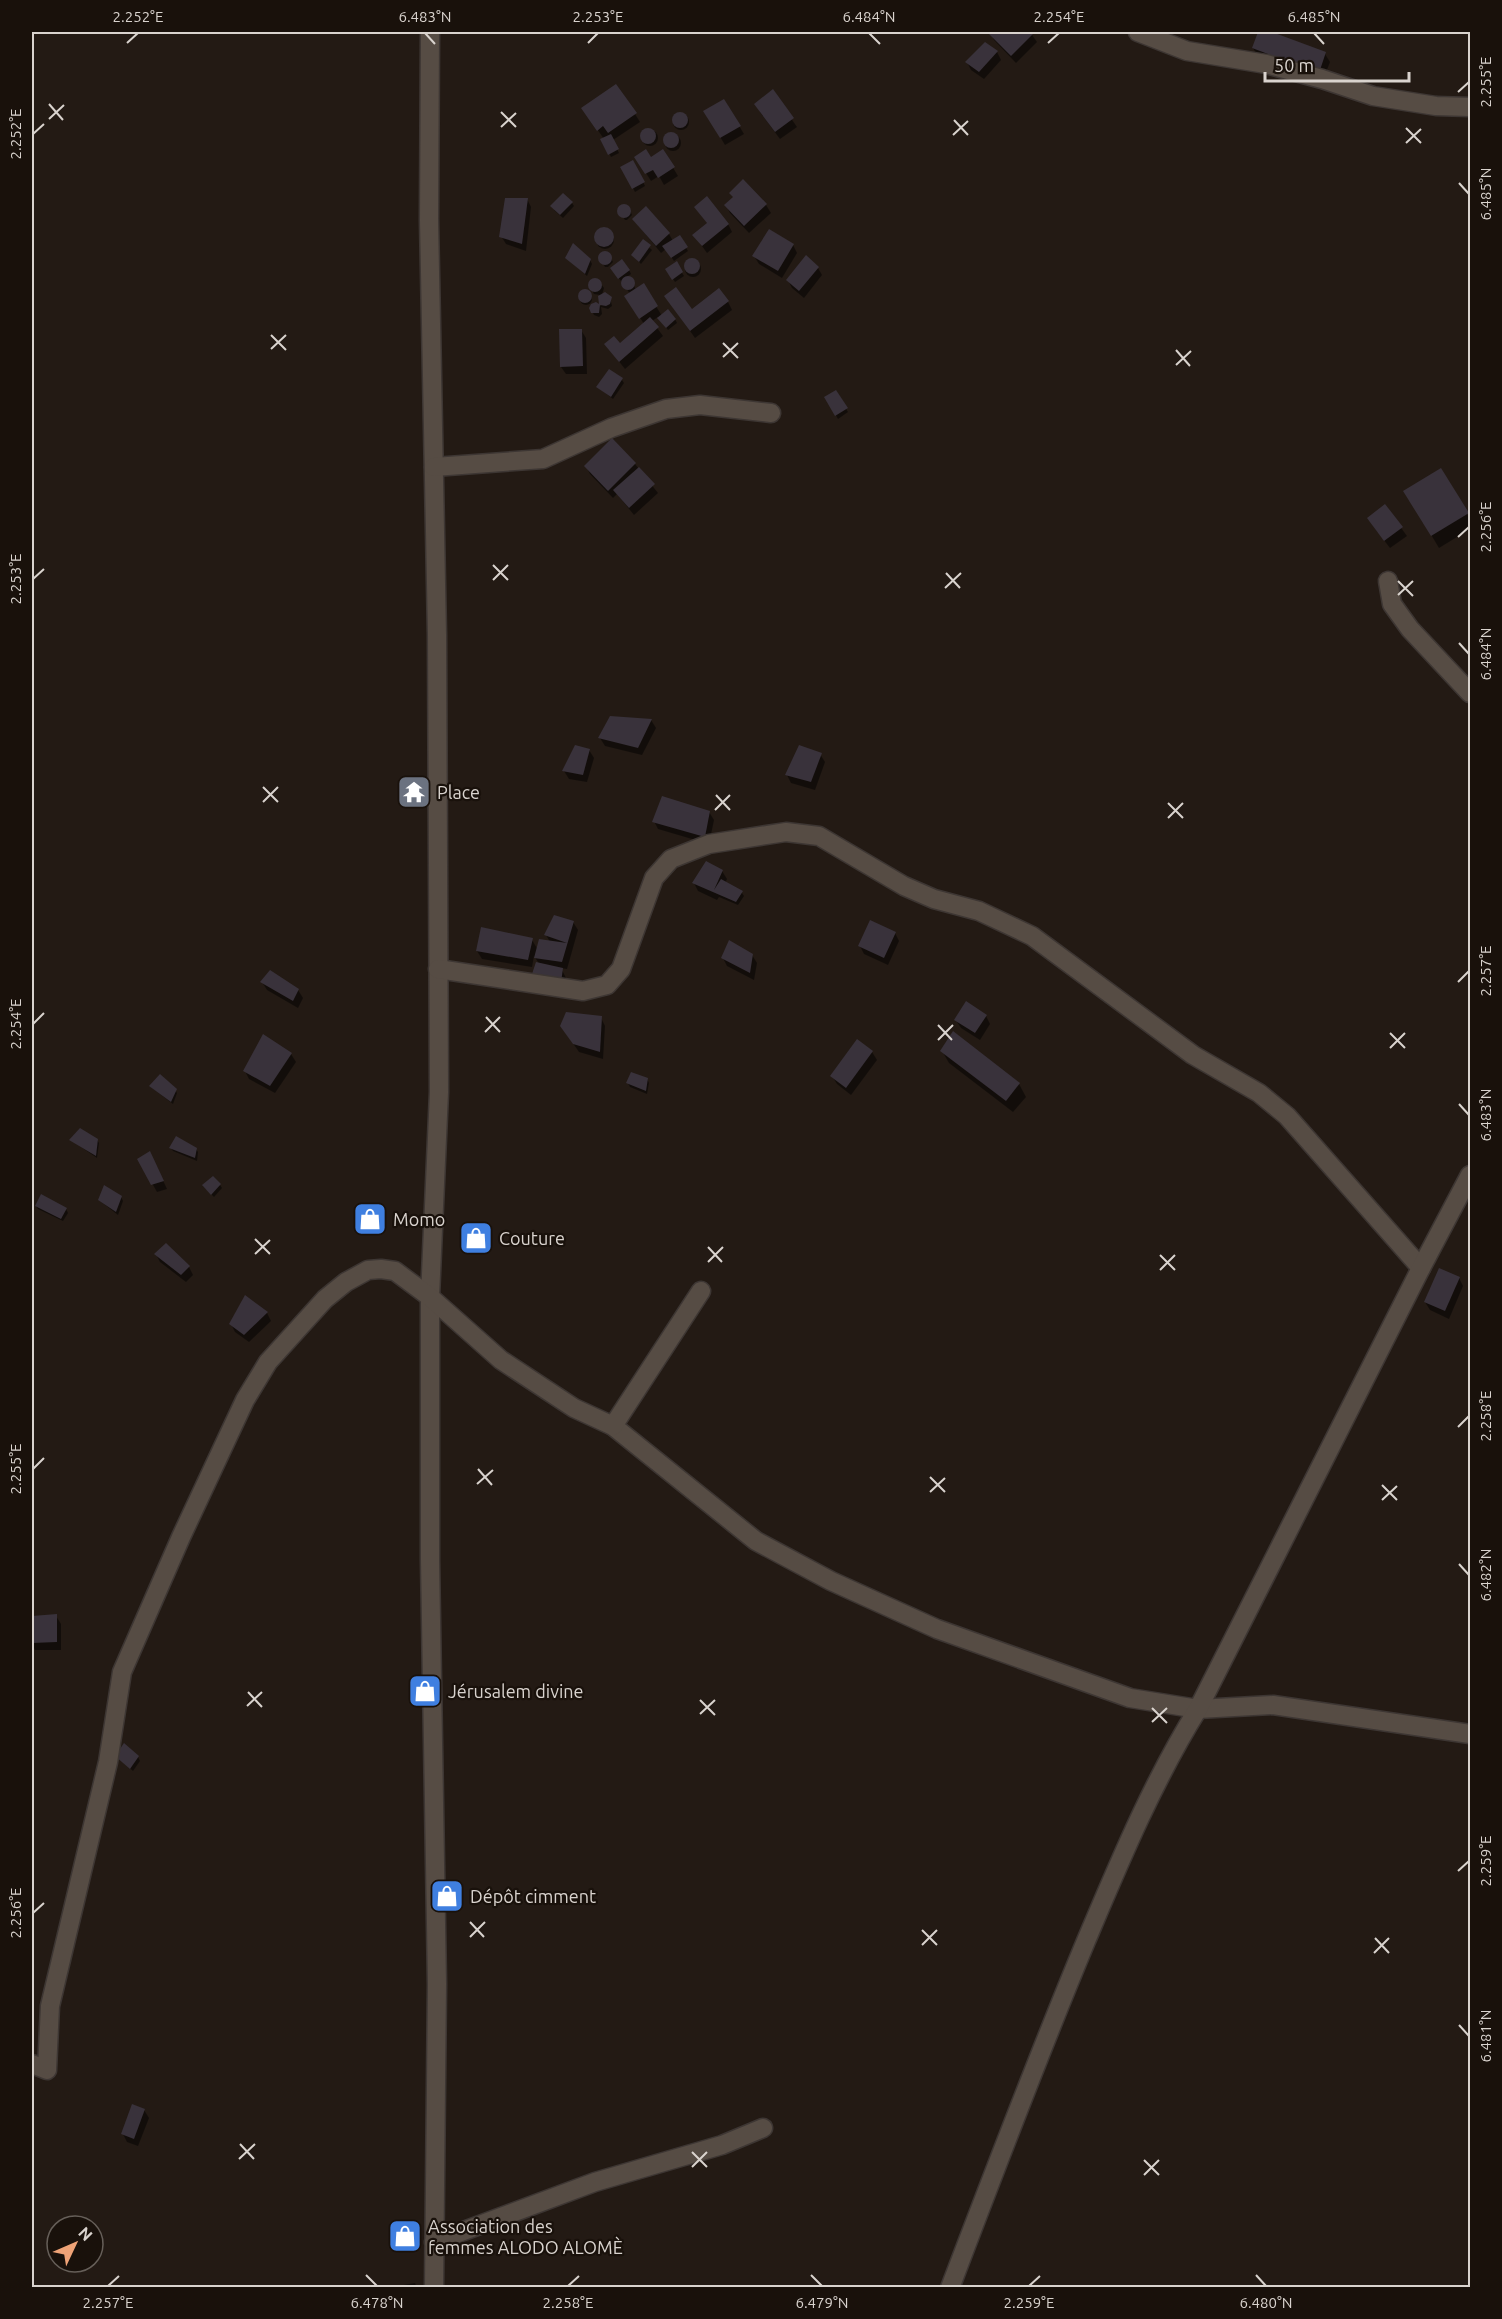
<svg xmlns="http://www.w3.org/2000/svg" width="1502" height="2319" viewBox="0 0 1502 2319" font-family="Ubuntu,sans-serif">
<style>
.shadow{fill:#0007}
.building{fill:#39323b}
.lines{fill:none;stroke-linecap:round;stroke-linejoin:round}
.minor-casing{stroke:#3d3633;stroke-width:21}
.minor{stroke:#564c44;stroke-width:18}
.ticks{fill:none;stroke:#d9d3ce;stroke-width:2}
.labels{text-anchor:middle;dominant-baseline:central;stroke-width:4.5;stroke-linejoin:round;paint-order:stroke}
.poi-label{font-size:18px;fill:#d9d3ce;stroke:#19110b;text-anchor:start}
.neatline{fill:none;stroke:#d9d3ce;stroke-width:2}
.ticks-label{font-size:15px;text-anchor:middle;fill:#d9d3ce}
</style>
<rect width="100%" height="100%" fill="#231a14"/>
<g class="shadow">
<polygon points="990,32 1030,32 1037,42 1016,63 994,40"/>
<polygon points="1260,32 1267,32 1325,54 1330,62 1323,80 1258,56 1253,48"/>
<polygon points="997,52 1001,60 984,79 971,70 967,62"/>
<polygon points="773,92 797,127 780,139 760,112"/>
<polygon points="724,101 744,134 725,145 705,112"/>
<polygon points="635,114 640,122 613,140 619,153 611,157 602,140 604,139 588,116"/>
<circle cx="681" cy="122" r="8"/>
<circle cx="650" cy="138" r="8"/>
<circle cx="673" cy="143" r="8"/>
<polygon points="663,151 678,176 664,185 659,176 651,181 636,157 651,159"/>
<polygon points="633,162 645,186 635,192 622,167"/>
<polygon points="743,181 766,205 771,213 749,233 730,213 726,205 734,198"/>
<polygon points="527,199 531,207 526,251 506,244 501,236"/>
<polygon points="572,203 574,206 563,218 554,210"/>
<polygon points="624,205 628,206 632,215 627,220 625,220 619,211 621,206"/>
<polygon points="696,207 728,224 732,232 707,253 694,235 708,224"/>
<polygon points="634,220 669,234 673,241 679,237 688,251 674,261 666,249 661,253"/>
<circle cx="605" cy="240" r="9"/>
<polygon points="643,242 652,250 641,264 633,255"/>
<polygon points="793,245 797,253 782,278 759,264 754,256"/>
<polygon points="605,252 608,253 613,262 608,267 605,267 600,258 601,255"/>
<polygon points="567,258 590,260 592,264 587,276"/>
<circle cx="693" cy="269" r="8"/>
<polygon points="676,263 684,276 675,282 667,269"/>
<polygon points="818,268 822,275 804,298 792,288 788,280"/>
<polygon points="629,270 631,274 621,281 614,272"/>
<polygon points="626,277 631,279 636,290 643,285 662,316 675,319 677,323 668,330 658,317 652,321 663,336 625,369 606,345 620,345 644,324 626,296 630,294 623,283"/>
<polygon points="591,281 599,281 604,288 602,295 610,298 612,306 608,309 601,307 602,314 599,317 594,315 592,311 596,304 601,306 600,295 594,294 592,290 590,284"/>
<circle cx="586" cy="299" r="6"/>
<polygon points="666,297 692,311 728,302 732,310 695,338"/>
<polygon points="581,330 586,338 587,374 566,374 561,367"/>
<polygon points="622,380 624,383 613,399 598,387"/>
<polygon points="836,392 848,412 838,419 826,398"/>
<polygon points="612,440 635,464 658,493 634,515 617,494 613,498 590,474 586,466"/>
<polygon points="1440,470 1470,519 1470,529 1439,548 1405,491"/>
<polygon points="1385,506 1407,536 1390,548 1373,526"/>
<polygon points="651,720 656,728 642,755 605,746 600,738"/>
<polygon points="589,750 594,758 587,782 569,779 564,771"/>
<polygon points="820,754 825,762 815,790 791,783 787,775"/>
<polygon points="709,812 714,820 709,844 658,829 654,821"/>
<polygon points="722,871 727,879 725,883 742,893 744,896 738,905 719,897 717,900 698,891 694,883"/>
<polygon points="573,922 578,930 567,969 561,968 566,978 565,991 540,965 534,956 532,967 482,959 477,951 532,940 538,950 550,942 546,935"/>
<polygon points="895,933 899,941 888,965 864,954 860,946"/>
<polygon points="752,955 757,963 754,980 727,966 723,958"/>
<polygon points="262,982 298,990 303,998 298,1008 267,990"/>
<polygon points="986,1016 990,1024 980,1040 961,1028 956,1020"/>
<polygon points="601,1018 605,1026 603,1059 579,1052 561,1026"/>
<polygon points="953,1034 1019,1084 1026,1097 1013,1112 949,1063 942,1051"/>
<polygon points="872,1052 877,1060 851,1095 837,1084 832,1076"/>
<polygon points="291,1054 296,1062 275,1093 249,1079 245,1071"/>
<polygon points="647,1079 649,1083 647,1094 630,1087 628,1083"/>
<polygon points="151,1087 175,1090 177,1093 173,1104"/>
<polygon points="71,1140 97,1140 99,1143 97,1158"/>
<polygon points="171,1148 196,1149 198,1152 197,1161 173,1151"/>
<polygon points="139,1160 154,1161 167,1189 157,1192"/>
<polygon points="220,1185 222,1188 214,1197 203,1186"/>
<polygon points="121,1197 123,1201 118,1215 99,1200"/>
<polygon points="36,1206 66,1209 68,1213 63,1221 38,1209"/>
<polygon points="156,1254 189,1267 193,1275 186,1282 160,1262"/>
<polygon points="1459,1278 1463,1286 1449,1319 1430,1310 1425,1302"/>
<polygon points="267,1313 271,1321 249,1342 235,1332 231,1324"/>
<polygon points="56,1616 61,1624 61,1650 35,1650 32,1644 32,1617"/>
<polygon points="116,1756 138,1757 140,1761 133,1771"/>
<polygon points="144,2110 149,2118 138,2146 127,2142 123,2134"/>
<polygon points="415,2283 417,2288 398,2288 398,2286"/>
</g>
<g class="building">
<polygon points="987,32 1032,32 1034,33 1011,56"/>
<polygon points="1258,32 1272,32 1326,52 1319,73 1252,48"/>
<polygon points="985,42 998,51 979,72 965,62"/>
<polygon points="616,84 637,113 608,133 603,126 597,131 581,108"/>
<polygon points="773,89 794,118 775,132 754,104"/>
<polygon points="724,99 741,126 720,138 703,111"/>
<circle cx="680" cy="120" r="8"/>
<circle cx="648" cy="136" r="8"/>
<circle cx="671" cy="140" r="8"/>
<polygon points="611,134 619,149 608,155 600,139"/>
<polygon points="646,149 651,157 663,149 675,167 658,178 653,170 645,174 634,157"/>
<polygon points="633,160 645,182 632,189 620,167"/>
<polygon points="743,179 767,204 744,226 724,205 733,197 729,193"/>
<polygon points="563,193 573,202 560,215 550,206"/>
<polygon points="707,196 729,224 702,246 692,235 707,223 694,207"/>
<polygon points="505,198 528,198 522,244 499,237"/>
<circle cx="624" cy="211" r="7"/>
<polygon points="646,206 670,233 656,246 632,219"/>
<circle cx="604" cy="237" r="10"/>
<polygon points="769,229 794,244 778,271 752,256"/>
<polygon points="680,235 688,247 671,258 662,246"/>
<polygon points="643,239 651,245 639,262 631,255"/>
<polygon points="573,243 591,259 585,274 565,258"/>
<circle cx="605" cy="258" r="7"/>
<polygon points="806,255 819,267 799,291 786,280"/>
<circle cx="692" cy="266" r="8"/>
<polygon points="622,259 630,270 618,279 610,268"/>
<polygon points="677,261 683,272 672,280 665,269"/>
<circle cx="628" cy="283" r="7"/>
<circle cx="595" cy="285" r="7"/>
<polygon points="644,283 658,306 639,319 624,296"/>
<polygon points="676,287 692,309 719,288 729,301 690,331 664,296"/>
<circle cx="585" cy="296" r="7"/>
<polygon points="605,292 612,297 610,304 606,306 600,305 599,313 591,313 589,308 591,304 596,302 599,304 598,296"/>
<polygon points="668,309 676,319 666,328 657,318"/>
<polygon points="650,317 659,327 619,362 604,344 614,336 620,343"/>
<polygon points="559,329 582,329 583,366 560,367"/>
<polygon points="609,369 623,378 611,397 596,387"/>
<polygon points="836,390 848,408 835,416 824,397"/>
<polygon points="612,438 636,463 608,491 584,466"/>
<polygon points="639,467 655,484 629,508 613,490"/>
<polygon points="1441,468 1469,513 1431,536 1403,491"/>
<polygon points="1385,504 1403,527 1384,541 1367,518"/>
<polygon points="610,716 652,719 638,748 598,738"/>
<polygon points="575,745 590,749 583,775 562,771"/>
<polygon points="799,745 822,753 811,782 785,775"/>
<polygon points="662,796 710,811 705,837 652,822"/>
<polygon points="706,861 723,870 714,890 721,879 743,891 736,902 692,883"/>
<polygon points="554,915 574,921 562,962 534,958 539,939 567,943 544,935"/>
<polygon points="870,920 896,932 884,958 858,946"/>
<polygon points="481,927 533,938 528,960 476,951"/>
<polygon points="729,940 753,954 750,973 721,958"/>
<polygon points="536,962 563,968 561,983 531,977"/>
<polygon points="270,970 299,989 293,1001 260,982"/>
<polygon points="966,1001 987,1015 975,1033 954,1020"/>
<polygon points="566,1012 602,1016 600,1052 573,1044 560,1026"/>
<polygon points="953,1031 1020,1083 1006,1101 940,1051"/>
<polygon points="263,1034 292,1053 270,1086 243,1071"/>
<polygon points="857,1039 873,1051 846,1088 830,1076"/>
<polygon points="631,1072 648,1078 646,1091 626,1083"/>
<polygon points="160,1074 177,1089 171,1102 149,1086"/>
<polygon points="80,1128 98,1139 96,1156 69,1140"/>
<polygon points="176,1136 197,1148 195,1158 169,1148"/>
<polygon points="150,1151 164,1181 151,1185 137,1159"/>
<polygon points="213,1176 221,1184 211,1195 202,1185"/>
<polygon points="104,1185 122,1196 116,1212 98,1200"/>
<polygon points="41,1194 67,1208 61,1219 35,1206"/>
<polygon points="166,1243 190,1266 181,1275 154,1254"/>
<polygon points="1439,1268 1460,1277 1445,1311 1424,1302"/>
<polygon points="245,1295 268,1312 244,1335 229,1324"/>
<polygon points="57,1614 57,1642 32,1643 32,1616"/>
<polygon points="124,1743 139,1756 130,1769 115,1756"/>
<polygon points="132,2104 145,2109 134,2139 121,2134"/>
</g>
<g class="lines">
<g class="minor-casing">
<g id="minor">
<polyline points="430,32 429,220 437,635 439,1092 430,1297 430,1560 437,1984 434,2288"/>
<polyline points="1138,32 1187,51 1266,64 1322,79 1373,96 1436,106 1470,107"/>
<polyline points="434,467 543,459 611,428 666,409 700,405 771,413"/>
<polyline points="1388,581 1392,604 1410,629 1470,693"/>
<polyline points="438,969 583,991 607,985 621,969 654,878 671,859 709,844 786,832 819,836 904,886 934,899 979,911 1032,936 1193,1055 1259,1093 1287,1116 1421,1268"/>
<polyline points="613,1426 756,1541 831,1581 937,1629 1130,1698 1198,1709 1273,1705 1470,1734"/>
<polyline points="32,2064 47,2070 50,2006 108,1762 122,1672 181,1537 245,1400 268,1362 325,1299 346,1282 368,1270 381,1269 395,1271 430,1297 501,1360 574,1408 613,1426 701,1291"/>
<polyline points="434,2242 595,2182 722,2145 763,2128"/>
<path d="M 950,2288 C 994,2172 1038,2056 1086,1941 C 1119,1863 1153,1781 1198,1709 L 1421,1268 L 1470,1175"/>
</g>
</g>
<use href="#minor" class="minor"/>
</g>
<path class="ticks" d="M 425,33 L 435,44M 869,33 L 880,44M 1314,33 L 1324,44M 127,43 L 138,33M 588,43 L 598,33M 1048,43 L 1059,33M 1458,92 L 1469,82M 49,104 L 63,120M 501,112 L 516,127M 49,119 L 64,105M 954,120 L 968,135M 501,127 L 516,113M 1406,128 L 1421,143M 33,134 L 44,124M 953,135 L 968,121M 1406,143 L 1421,129M 1459,183 L 1469,194M 271,335 L 286,350M 723,343 L 738,358M 271,349 L 286,335M 1176,350 L 1190,366M 723,357 L 738,343M 1176,365 L 1191,351M 1458,537 L 1469,527M 493,565 L 508,580M 946,573 L 960,588M 33,579 L 44,569M 493,580 L 508,565M 1398,581 L 1413,596M 945,588 L 961,573M 1398,595 L 1413,581M 1459,643 L 1469,654M 263,787 L 278,802M 716,795 L 730,810M 263,802 L 278,787M 1168,803 L 1183,818M 715,810 L 730,795M 1168,818 L 1183,803M 1458,982 L 1469,971M 486,1017 L 500,1032M 33,1024 L 44,1013M 938,1025 L 952,1040M 485,1032 L 500,1017M 1390,1033 L 1405,1048M 938,1040 L 953,1025M 1390,1048 L 1405,1033M 1459,1104 L 1469,1115M 255,1239 L 270,1254M 708,1247 L 722,1262M 255,1254 L 270,1240M 1160,1255 L 1175,1270M 708,1262 L 723,1247M 1160,1270 L 1175,1255M 1458,1427 L 1469,1416M 33,1469 L 44,1458M 478,1469 L 492,1485M 930,1477 L 945,1492M 477,1484 L 493,1470M 1382,1485 L 1397,1500M 930,1492 L 945,1478M 1382,1500 L 1397,1486M 1459,1564 L 1469,1575M 248,1692 L 262,1707M 700,1700 L 715,1715M 247,1706 L 262,1692M 1152,1708 L 1167,1723M 700,1714 L 715,1700M 1152,1722 L 1167,1708M 1458,1871 L 1469,1861M 33,1913 L 44,1903M 470,1922 L 484,1937M 922,1930 L 937,1945M 470,1937 L 485,1922M 1375,1938 L 1389,1953M 922,1945 L 937,1930M 1374,1953 L 1389,1938M 1459,2025 L 1469,2036M 240,2144 L 254,2159M 692,2152 L 707,2167M 239,2159 L 255,2144M 1144,2160 L 1159,2175M 692,2167 L 707,2152M 1144,2175 L 1159,2160M 366,2275 L 377,2286M 811,2275 L 822,2286M 1256,2275 L 1266,2286M 108,2286 L 119,2276M 568,2286 L 579,2276M 1029,2286 L 1040,2276"/>
<defs>
<g id="temple-square" transform="scale(1.725)"><rect x="-9" y="-9" width="18" height="18" rx="4" fill="#6b7280" stroke="#19110b"/><path d="M0-6L5-2H3V0L6.5 2.5H4V6H1.5V3h-3V6H-4V2.5H-6.5L-3 0V-2H-5Z" fill="#fff"/></g>
<g id="shop-square" transform="scale(1.725)"><rect x="-9" y="-9" width="18" height="18" rx="4" fill="#3f7fe0" stroke="#19110b"/><path d="M-5-2.5h2.3a2.7 3.5 0 0 1 5.4 0H5L5.5 6h-11ZM-1.5-2.5h3a1.5 2.3 0 0 0-3 0Z" fill="#fff"/></g>
</defs>
<g fill-rule="evenodd">
<use href="#temple-square" x="414" y="792"/>
<use href="#shop-square" x="370" y="1219"/>
<use href="#shop-square" x="476" y="1238"/>
<use href="#shop-square" x="425" y="1691"/>
<use href="#shop-square" x="447" y="1896"/>
<use href="#shop-square" x="405" y="2236"/>
</g>
<g class="labels">
<g class="poi-label">
<text x="437" y="792">Place</text>
<text x="393" y="1219">Momo</text>
<text x="499" y="1238">Couture</text>
<text x="448" y="1691">Jérusalem divine</text>
<text x="470" y="1896">Dépôt cimment</text>
<text x="428" y="2226">Association des<tspan x="428" dy="21">femmes ALODO ALOMÈ</tspan></text>
</g>
</g>
<rect width="1502" height="2319" fill="none" stroke="#19110b" stroke-width="66"/>
<g transform="translate(75 2244) rotate(46)"><circle r="28" fill="#19110b" stroke="#665f59" stroke-width="1.5"/>
<path d="M0-4.5L10 22L0 15L-10 22Z" fill="#efa377"/>
<text y="-9" font-size="16" font-weight="bold" text-anchor="middle" fill="#d9d3ce">N</text>
</g>
<path d="M1265 72v9h144v-9" fill="none" stroke="#d9d3ce" stroke-width="3"/>
<text x="1274" y="72" font-size="18" fill="#d9d3ce" stroke="#19110b" stroke-width="4.5" paint-order="stroke">50 m</text>
<rect x="33" y="33" width="1436" height="2253" class="neatline"/>
<g class="ticks-label">
<text x="138" y="22">2.252°E</text>
<text x="425" y="22">6.483°N</text>
<text x="598" y="22">2.253°E</text>
<text x="869" y="22">6.484°N</text>
<text x="1059" y="22">2.254°E</text>
<text x="1314" y="22">6.485°N</text>
<text transform="translate(1486 82) rotate(-90)" y="5">2.255°E</text>
<text transform="translate(16 134) rotate(-90)" y="5">2.252°E</text>
<text transform="translate(1486 194) rotate(-90)" y="5">6.485°N</text>
<text transform="translate(1486 527) rotate(-90)" y="5">2.256°E</text>
<text transform="translate(16 579) rotate(-90)" y="5">2.253°E</text>
<text transform="translate(1486 654) rotate(-90)" y="5">6.484°N</text>
<text transform="translate(1486 971) rotate(-90)" y="5">2.257°E</text>
<text transform="translate(16 1024) rotate(-90)" y="5">2.254°E</text>
<text transform="translate(1486 1115) rotate(-90)" y="5">6.483°N</text>
<text transform="translate(1486 1416) rotate(-90)" y="5">2.258°E</text>
<text transform="translate(16 1469) rotate(-90)" y="5">2.255°E</text>
<text transform="translate(1486 1575) rotate(-90)" y="5">6.482°N</text>
<text transform="translate(1486 1861) rotate(-90)" y="5">2.259°E</text>
<text transform="translate(16 1913) rotate(-90)" y="5">2.256°E</text>
<text transform="translate(1486 2036) rotate(-90)" y="5">6.481°N</text>
<text x="108" y="2308">2.257°E</text>
<text x="377" y="2308">6.478°N</text>
<text x="568" y="2308">2.258°E</text>
<text x="822" y="2308">6.479°N</text>
<text x="1029" y="2308">2.259°E</text>
<text x="1266" y="2308">6.480°N</text>
</g>
</svg>
